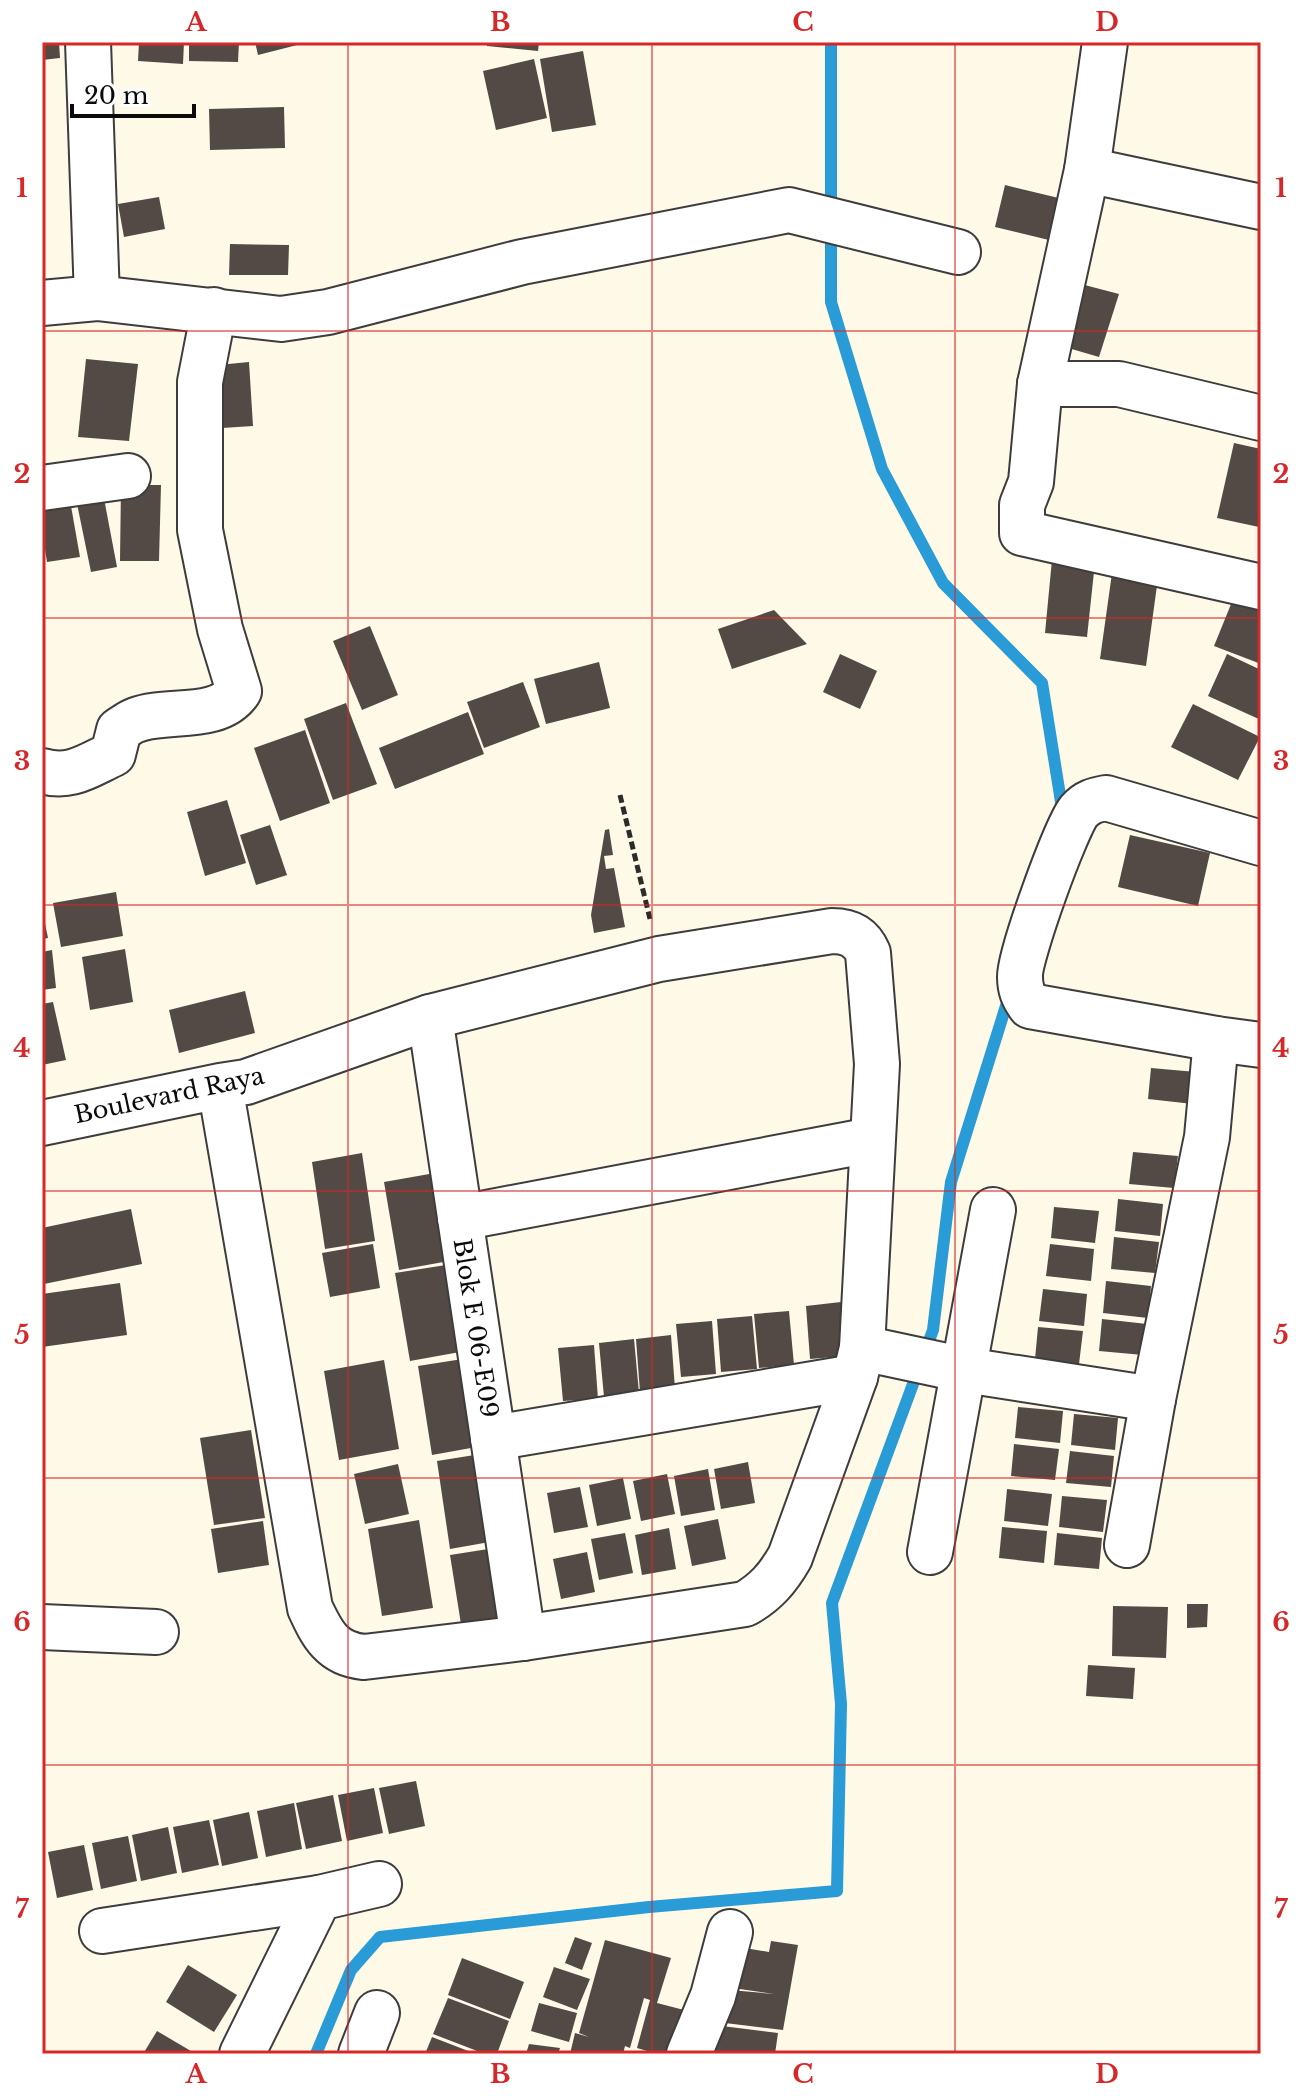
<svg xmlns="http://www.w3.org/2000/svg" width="1303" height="2096" viewBox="0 0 1303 2096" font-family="'Libre Baskerville',serif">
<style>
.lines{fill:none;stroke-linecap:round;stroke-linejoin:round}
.stream{stroke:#299bd7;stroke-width:12}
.building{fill:#534a46}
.minor-casing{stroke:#3d3d3d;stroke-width:48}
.path{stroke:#2c2c2c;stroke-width:5;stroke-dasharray:8 4;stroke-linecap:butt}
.minor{stroke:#fff;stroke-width:44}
.grid{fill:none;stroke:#d62828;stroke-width:2;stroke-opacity:0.55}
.labels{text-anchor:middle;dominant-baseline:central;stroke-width:8;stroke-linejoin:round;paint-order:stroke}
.street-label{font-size:24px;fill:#0a0a0a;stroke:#fff}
.neatline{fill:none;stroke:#d62828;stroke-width:3}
.grid-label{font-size:26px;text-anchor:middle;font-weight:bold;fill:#d62828}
</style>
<rect width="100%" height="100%" fill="#fff9e7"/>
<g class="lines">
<g class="stream">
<polyline points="831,211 831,42"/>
<polyline points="831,229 831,302 882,469 943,583 1042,683 1062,808 1060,813"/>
<polyline points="316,2054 351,1970 380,1937 649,1907 837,1891 841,1704 832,1603 933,1330 951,1182 1010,993"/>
</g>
</g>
<g class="building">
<polygon points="42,42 59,42 60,58 42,60"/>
<polygon points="139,42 184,42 183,64 138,61"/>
<polygon points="189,42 239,42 238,62 189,61"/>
<polygon points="255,42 305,42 305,43 258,55"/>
<polygon points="487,42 539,42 538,51 487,46"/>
<polygon points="583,51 596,125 552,132 540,59"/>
<polygon points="534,59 547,118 496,130 483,71"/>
<polygon points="284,107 285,148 210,150 209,109"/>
<polygon points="1005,185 1067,200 1057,242 995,227"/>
<polygon points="159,197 165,229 124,237 118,204"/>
<polygon points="230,244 289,245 288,275 229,275"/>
<polygon points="1077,283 1119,294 1099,357 1058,345"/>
<polygon points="86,359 138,364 129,441 78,437"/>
<polygon points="249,362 253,426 222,428 218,365"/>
<polygon points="1234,443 1261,449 1259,527 1217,518"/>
<polygon points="121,485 161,485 159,561 120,561"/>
<polygon points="102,488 117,567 91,572 75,494"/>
<polygon points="68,489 80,557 47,562 42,531 42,493"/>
<polygon points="1053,549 1096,553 1087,637 1045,633"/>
<polygon points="1112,573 1158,578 1146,666 1100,659"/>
<polygon points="1238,587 1261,596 1261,664 1214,646"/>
<polygon points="774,610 807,644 732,669 718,629"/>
<polygon points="370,626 398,695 362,710 333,641"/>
<polygon points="840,654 877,671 860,709 823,692"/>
<polygon points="1227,654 1261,670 1261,720 1208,696"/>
<polygon points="599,662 610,708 546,724 534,679"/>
<polygon points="523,682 540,727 484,748 467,702"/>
<polygon points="346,703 377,784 333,800 304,719"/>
<polygon points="1193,704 1260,737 1238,780 1171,747"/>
<polygon points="468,712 484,754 395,789 379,748"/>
<polygon points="305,730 330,803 280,821 254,748"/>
<polygon points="227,800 246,863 205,876 187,812"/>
<polygon points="270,825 287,875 256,885 240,835"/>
<polygon points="609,829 613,855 604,856 606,869 614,868 625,927 594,933 591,915 605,830"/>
<polygon points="1130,835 1210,853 1198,906 1118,887"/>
<polygon points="116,892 123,936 61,947 53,903"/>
<polygon points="42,909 48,938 42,939"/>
<polygon points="125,949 133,1002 90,1010 82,957"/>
<polygon points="52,950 56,988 42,990 42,952"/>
<polygon points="245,991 255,1033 179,1053 169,1010"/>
<polygon points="53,1002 66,1060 42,1065 42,1004"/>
<polygon points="1151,1068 1196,1072 1193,1104 1148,1099"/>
<polygon points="1133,1152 1178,1156 1174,1188 1129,1184"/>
<polygon points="362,1153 375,1241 325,1249 312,1162"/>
<polygon points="435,1173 449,1261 399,1270 384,1182"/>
<polygon points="1118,1199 1163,1204 1160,1236 1115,1231"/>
<polygon points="1054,1207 1099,1211 1095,1243 1051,1238"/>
<polygon points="131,1209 142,1264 44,1284 42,1228"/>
<polygon points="1114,1237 1159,1242 1155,1273 1111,1269"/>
<polygon points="373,1244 380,1288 330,1297 322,1253"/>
<polygon points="1050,1244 1094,1249 1091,1281 1046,1276"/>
<polygon points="446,1265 460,1352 410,1361 395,1273"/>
<polygon points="1106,1281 1151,1286 1148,1318 1103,1313"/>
<polygon points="120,1283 127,1335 42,1347 42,1294"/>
<polygon points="1043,1289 1087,1294 1084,1326 1039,1321"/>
<polygon points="841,1302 845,1356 810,1359 806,1306"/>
<polygon points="789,1311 794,1365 759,1368 754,1314"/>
<polygon points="752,1316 757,1369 721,1372 717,1319"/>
<polygon points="1102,1319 1147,1324 1143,1355 1099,1351"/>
<polygon points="712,1321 716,1374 681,1377 676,1324"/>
<polygon points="1038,1327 1083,1331 1079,1364 1035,1359"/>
<polygon points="671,1335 675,1389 640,1392 636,1339"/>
<polygon points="634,1339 639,1393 604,1397 599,1343"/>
<polygon points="594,1345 598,1399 563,1401 558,1348"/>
<polygon points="469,1358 482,1446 432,1455 418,1366"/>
<polygon points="384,1360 399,1449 339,1460 324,1371"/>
<polygon points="1018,1407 1063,1411 1060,1443 1015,1438"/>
<polygon points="1074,1414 1118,1418 1115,1450 1071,1445"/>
<polygon points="251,1430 265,1518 214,1525 200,1438"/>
<polygon points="1014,1444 1059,1449 1055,1480 1011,1476"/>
<polygon points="1070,1451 1114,1456 1111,1487 1066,1483"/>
<polygon points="487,1453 501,1540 450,1549 437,1461"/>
<polygon points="748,1462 755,1503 721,1509 714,1469"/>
<polygon points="398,1464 409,1514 365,1524 354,1474"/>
<polygon points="708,1469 715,1510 681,1516 674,1476"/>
<polygon points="667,1474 675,1514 641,1521 633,1481"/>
<polygon points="623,1478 631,1519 597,1526 589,1485"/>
<polygon points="580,1487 588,1527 554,1533 547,1493"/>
<polygon points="1007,1489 1052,1494 1048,1526 1004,1521"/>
<polygon points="1062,1496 1107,1500 1103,1532 1059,1527"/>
<polygon points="718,1519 726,1559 692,1566 684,1526"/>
<polygon points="419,1520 433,1608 382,1616 368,1529"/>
<polygon points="263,1521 269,1565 218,1573 211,1529"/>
<polygon points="1002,1527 1047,1531 1044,1563 999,1558"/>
<polygon points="669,1528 676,1569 642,1575 635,1535"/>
<polygon points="625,1533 633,1573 599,1580 591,1539"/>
<polygon points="1057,1533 1102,1538 1099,1569 1054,1565"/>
<polygon points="501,1547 515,1635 464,1643 450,1555"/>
<polygon points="587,1552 595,1592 561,1599 553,1559"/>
<polygon points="1187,1604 1208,1604 1207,1627 1187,1628"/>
<polygon points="1113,1606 1168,1607 1166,1658 1112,1656"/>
<polygon points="1088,1665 1135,1668 1133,1699 1086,1696"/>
<polygon points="416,1781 425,1826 389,1834 379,1788"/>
<polygon points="374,1788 383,1833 347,1841 338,1795"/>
<polygon points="333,1795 342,1841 306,1849 296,1803"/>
<polygon points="294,1803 302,1849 266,1857 257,1811"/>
<polygon points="249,1812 258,1858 222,1866 213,1820"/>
<polygon points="209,1820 219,1865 182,1873 173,1827"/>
<polygon points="168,1827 177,1873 141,1881 132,1835"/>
<polygon points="128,1836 137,1881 101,1889 92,1843"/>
<polygon points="84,1845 93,1890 57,1898 48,1852"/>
<polygon points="575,1937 592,1943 582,1970 565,1963"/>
<polygon points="605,1940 671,1958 657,2003 684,2010 682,2054 657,2054 637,2048 650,2000 644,1998 630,2048 625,2046 623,2054 570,2054 575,2033 589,2037 579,2033"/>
<polygon points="771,1941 798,1945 783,2030 725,2023 730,1990 774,1994 726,1987 733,1946 769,1952"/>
<polygon points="462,1958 524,1982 510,2019 448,1995"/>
<polygon points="188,1965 237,1995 214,2032 166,2002"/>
<polygon points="554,1967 590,1979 577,2010 543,1997"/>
<polygon points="448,1998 509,2021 497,2054 485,2054 433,2034"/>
<polygon points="539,2003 577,2013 569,2042 531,2031"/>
<polygon points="722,2026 778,2033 775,2054 710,2054 712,2036 720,2037"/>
<polygon points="157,2031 196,2054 143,2054"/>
<polygon points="432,2037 476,2054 425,2054"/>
<polygon points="529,2044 560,2048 558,2054 526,2054"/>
</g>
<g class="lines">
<g class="minor-casing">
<g id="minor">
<polyline points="88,42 97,298"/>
<polyline points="1105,42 1087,170 1040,384 1031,482 1022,505 1022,533 1261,587"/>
<polyline points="1087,170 1261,207"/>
<polyline points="42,303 97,298 281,319 328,312 522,262 789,210 958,252"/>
<polyline points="1040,384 1119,384 1261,418"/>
<polyline points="42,488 128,476"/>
<path d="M 42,771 C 71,779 87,766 113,754 L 119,730 C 124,727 130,722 136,720 C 167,708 218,722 239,691 L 220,629 L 200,530 L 200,382 L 214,310"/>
<path d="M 1261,843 L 1106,798 C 1095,800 1087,802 1079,811 C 1066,827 1019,956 1020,977 C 1020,989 1023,996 1030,1006 L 1216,1039 L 1261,1045"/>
<polyline points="430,1017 523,1638"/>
<path d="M 42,1123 L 220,1086 L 246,1082 L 430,1017 L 659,959 L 832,931 C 849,931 861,937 868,953 L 877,1064 L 862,1348 L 855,1377 L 790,1557 C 778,1578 766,1592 745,1604 L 523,1638 L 364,1657 C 332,1654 322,1634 310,1608 L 220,1086"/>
<polyline points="460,1218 871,1140"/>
<polyline points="862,1348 965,1370 1153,1399"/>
<polyline points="493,1438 855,1377"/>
<polyline points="1127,1545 1153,1399 1207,1137 1216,1039"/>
<polyline points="930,1552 993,1210"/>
<polyline points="42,1627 156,1632"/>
<polyline points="102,1931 319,1898"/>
<polyline points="242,2054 319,1898 379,1884"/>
<polyline points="361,2054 377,2013"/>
<polyline points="689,2054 713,1996 730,1932"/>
</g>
</g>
<polyline class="path" points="620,795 650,919"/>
<use href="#minor" class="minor"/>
</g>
<path class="grid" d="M 348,42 L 348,2054M 652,42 L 652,2054M 955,42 L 955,2054M 42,331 L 1261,331M 42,618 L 1261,618M 42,905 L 1261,905M 42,1191 L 1261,1191M 42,1478 L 1261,1478M 42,1765 L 1261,1765"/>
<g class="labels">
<g class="street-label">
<text transform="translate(169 1095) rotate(-12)">Boulevard Raya</text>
<text transform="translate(476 1328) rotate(81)">Blok E 06-E09</text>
</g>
</g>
<rect width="1303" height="2096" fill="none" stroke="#ffffff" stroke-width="88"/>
<path d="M72 104v12h122v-12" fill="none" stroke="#0a0a0a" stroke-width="4"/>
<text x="84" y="104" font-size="24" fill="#0a0a0a" stroke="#ffffff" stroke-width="6" paint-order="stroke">20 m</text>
<rect x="44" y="44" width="1215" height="2008" class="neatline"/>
<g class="grid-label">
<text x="196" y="31">A</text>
<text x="500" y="31">B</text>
<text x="803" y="31">C</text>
<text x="1107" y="31">D</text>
<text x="22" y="197">1</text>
<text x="1281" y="197">1</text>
<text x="22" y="483">2</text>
<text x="1281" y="483">2</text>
<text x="22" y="770">3</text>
<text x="1281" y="770">3</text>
<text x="22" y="1057">4</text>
<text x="1281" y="1057">4</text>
<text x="22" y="1344">5</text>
<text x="1281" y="1344">5</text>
<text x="22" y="1631">6</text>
<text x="1281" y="1631">6</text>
<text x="22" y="1918">7</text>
<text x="1281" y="1918">7</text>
<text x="196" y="2083">A</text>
<text x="500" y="2083">B</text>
<text x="803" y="2083">C</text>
<text x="1107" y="2083">D</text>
</g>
</svg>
